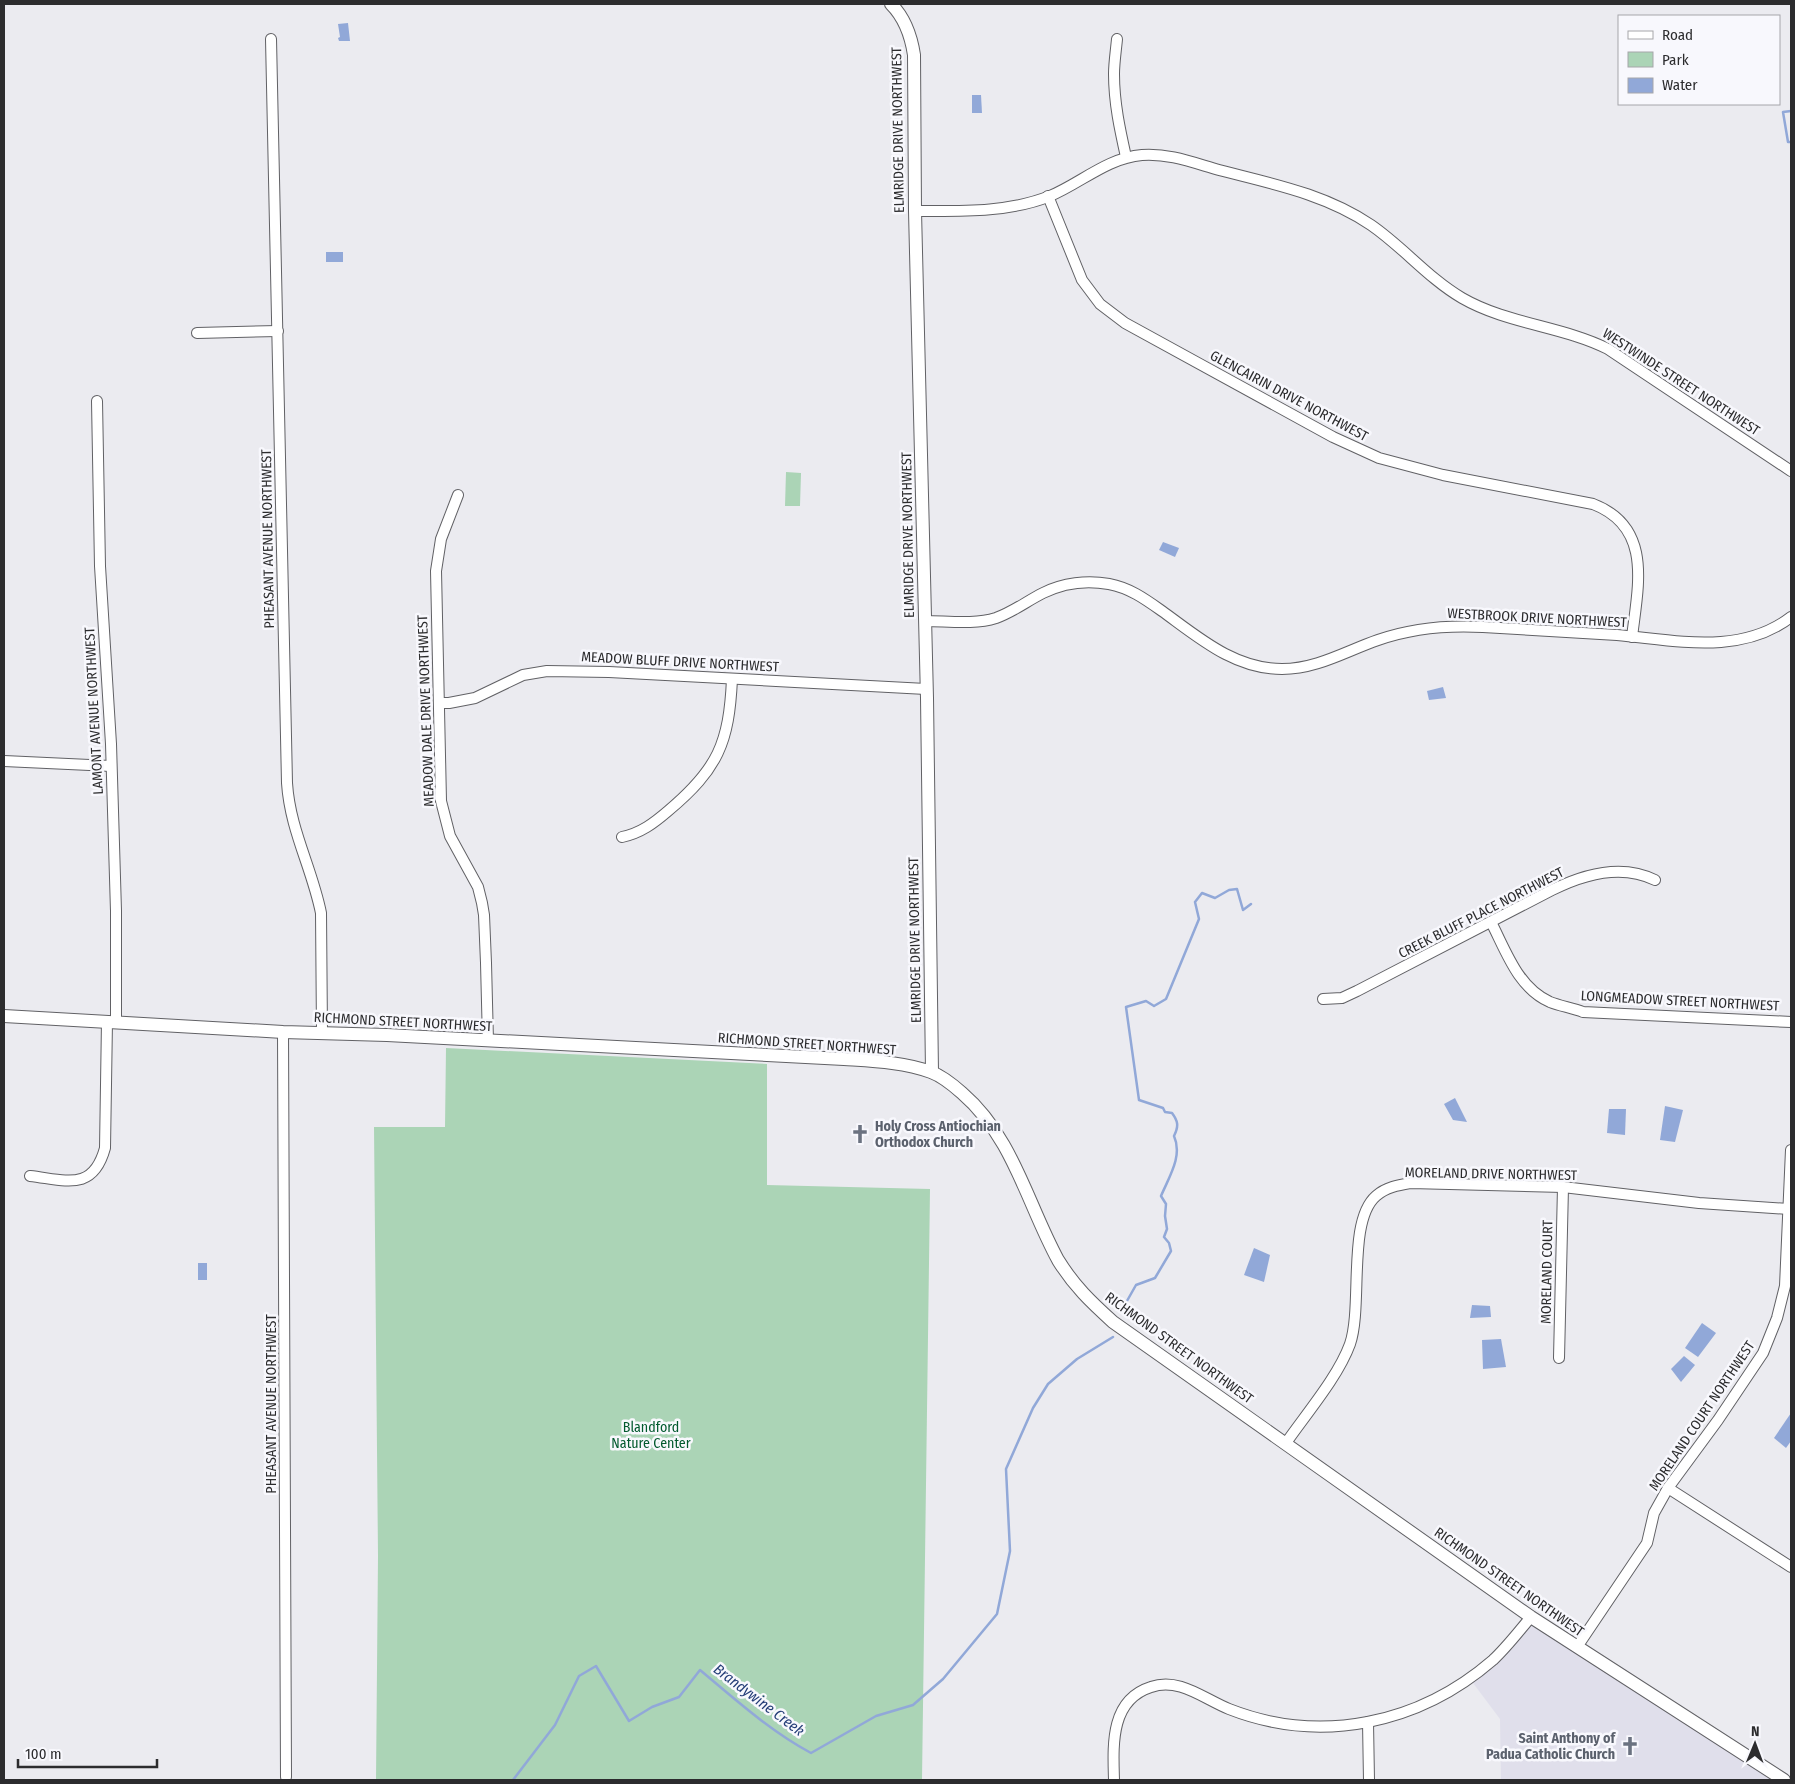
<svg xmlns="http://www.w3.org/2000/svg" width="1795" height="1784" viewBox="0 0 1795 1784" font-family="'Fira Sans Condensed',sans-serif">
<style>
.built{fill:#e0dfeb}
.green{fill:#abd4b6}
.water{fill:#91a8d8}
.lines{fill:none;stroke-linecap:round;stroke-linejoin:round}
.stream{stroke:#91a8d8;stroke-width:2.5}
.minor-casing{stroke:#616165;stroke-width:12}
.tertiary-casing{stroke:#616165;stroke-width:14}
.minor{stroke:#fff;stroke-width:10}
.tertiary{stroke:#fff;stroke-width:12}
.labels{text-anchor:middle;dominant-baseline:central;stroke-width:5;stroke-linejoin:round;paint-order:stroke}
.street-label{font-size:14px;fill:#2c2c2e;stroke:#f8f8fd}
.worship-label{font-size:14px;font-weight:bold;fill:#5b616d;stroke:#f8f8fd;text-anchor:start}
.park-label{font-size:14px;fill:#025a2e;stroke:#f8f8fd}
.water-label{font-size:15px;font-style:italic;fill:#243d77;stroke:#f8f8fd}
</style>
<rect width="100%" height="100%" fill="#ebebf0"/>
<polygon class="built" points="1531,1617 1784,1780 1501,1780 1500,1719 1470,1679"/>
<g class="green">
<polygon points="786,472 801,473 800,506 785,506"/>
<polygon points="446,1048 767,1064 767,1185 930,1189 922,1780 376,1780 378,1556 374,1127 445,1127"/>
</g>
<g class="water">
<polygon points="348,23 350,41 339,41 338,38 340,37 338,24"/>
<polygon points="972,95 981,95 982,113 972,113"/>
<rect x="326" y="252" width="17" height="10"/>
<polygon points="1163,542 1179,548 1175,557 1159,550"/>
<polygon points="1443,687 1446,698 1429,700 1427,691"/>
<polygon points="1455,1098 1467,1122 1453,1120 1444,1104"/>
<polygon points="1665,1106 1683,1110 1675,1142 1660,1140"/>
<polygon points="1609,1109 1626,1109 1625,1135 1607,1133"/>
<polygon points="1254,1248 1270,1255 1264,1282 1244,1275"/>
<rect x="198" y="1263" width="9" height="17"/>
<polygon points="1472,1305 1490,1306 1491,1317 1470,1318"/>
<polygon points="1702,1323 1716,1333 1698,1357 1685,1348"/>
<polygon points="1501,1339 1506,1367 1483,1369 1482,1340"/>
<polygon points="1684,1356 1695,1365 1681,1382 1671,1369"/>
<polygon points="1791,1413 1791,1441 1786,1448 1774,1438"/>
</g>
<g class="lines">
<g class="stream">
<polyline points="1791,111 1783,112 1788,142 1791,142"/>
<path d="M 1123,1308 L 1136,1285 L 1155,1278 L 1171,1251 L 1169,1243 L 1164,1237 L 1167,1229 L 1165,1216 L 1166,1204 L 1161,1196 C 1169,1177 1183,1156 1174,1136 C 1179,1126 1178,1121 1172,1113 L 1165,1112 L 1163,1108 L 1139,1100 L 1126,1007 L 1146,1001 L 1154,1006 L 1166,999 L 1199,919 L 1195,902 L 1202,893 L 1215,898 L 1229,890 L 1237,889 L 1243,910 L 1251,904"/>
<path d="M 513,1780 L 555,1725 L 579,1676 L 596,1666 L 629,1721 L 652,1707 L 679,1697 L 700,1670 C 736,1700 770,1731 811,1753 L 876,1716 L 913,1705 L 943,1679 L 997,1614 L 1010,1551 L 1006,1469 L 1033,1408 L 1048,1384 L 1077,1359 L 1113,1337"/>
</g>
<g class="minor-casing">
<g id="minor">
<path d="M 271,39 L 287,783 C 290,830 312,868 321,913 L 322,1032"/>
<path d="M 1117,39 C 1116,50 1114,63 1114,74 C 1114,103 1120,130 1126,157"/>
<path d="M 1048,196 L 1082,280 L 1100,304 L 1125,323 L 1333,437 L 1379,458 L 1443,475 L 1593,504 C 1653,527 1638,586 1632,637"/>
<path d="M 915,211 C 959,211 1008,213 1050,196 C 1081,183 1107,158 1142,155 C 1169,153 1194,163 1219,170 C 1273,184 1325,194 1371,225 C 1403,247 1428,278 1462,298 C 1507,324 1562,326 1608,349 L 1791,471"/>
<polyline points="197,333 278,331"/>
<polyline points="97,401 100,566 111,744 116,911 116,1021"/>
<polyline points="458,495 441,539 436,571 441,801 450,836 478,887 482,903 484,915 486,963 488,1041"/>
<path d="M 925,621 C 947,621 974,625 996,618 C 1013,612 1027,601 1043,593 C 1063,583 1087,580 1109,584 C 1130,588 1145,599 1162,611 C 1198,637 1234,669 1282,669 C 1317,669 1346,651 1378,640 C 1412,628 1447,625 1483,627 C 1527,630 1572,632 1617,635 C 1675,640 1740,656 1791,617"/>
<polyline points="439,703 449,703 475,698 523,675 547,671 609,672 926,689"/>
<polyline points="4,761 111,766"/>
<path d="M 622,837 C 641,833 654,823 668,811 C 718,769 729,743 732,679"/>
<path d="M 1491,922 C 1506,951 1518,988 1550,1002 C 1560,1006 1573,1008 1583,1012 L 1791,1022"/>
<path d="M 1323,999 L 1342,998 L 1357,991 L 1552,890 C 1584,874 1621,863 1655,880"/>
<polyline points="283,1032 286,1777"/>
<path d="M 30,1176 C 66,1180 93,1192 105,1148 L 107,1021"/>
<polyline points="1559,1358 1563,1187"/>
<path d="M 1286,1443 C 1306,1414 1338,1377 1350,1344 C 1363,1306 1347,1221 1376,1196 C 1386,1187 1399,1185 1411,1183 L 1563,1187 L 1699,1203 L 1789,1209"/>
<polyline points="1668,1488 1791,1567"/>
<polyline points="1577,1647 1647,1543 1654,1513 1668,1488 1718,1420 1763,1353 1777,1318 1785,1286 1791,1150"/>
<polyline points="1368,1722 1369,1780"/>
<path d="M 1114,1780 C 1113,1745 1110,1700 1151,1687 C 1179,1677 1204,1699 1229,1709 C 1321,1745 1419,1724 1493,1660 C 1507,1647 1519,1631 1531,1617"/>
</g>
</g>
<g class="tertiary-casing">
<g id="tertiary">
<path d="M 891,4 C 905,18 911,35 914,55 L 915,211 L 927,698 L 932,1072"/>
<path d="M 4,1016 L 283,1032 L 387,1035 L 844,1059 C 873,1061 903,1062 931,1072 C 942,1076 953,1085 962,1093 C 1013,1137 1027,1203 1058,1260 C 1074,1286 1091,1302 1113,1322 L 1531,1617 L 1784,1780"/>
</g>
</g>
<use href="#minor" class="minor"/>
<use href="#tertiary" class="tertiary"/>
</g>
<defs>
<g id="church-bare" transform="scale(1.5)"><path d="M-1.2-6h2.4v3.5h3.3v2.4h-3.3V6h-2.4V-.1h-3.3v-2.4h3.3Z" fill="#6b7280" stroke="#f8f8fd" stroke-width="2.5" paint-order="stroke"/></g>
</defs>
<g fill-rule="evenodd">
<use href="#church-bare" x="860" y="1134"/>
<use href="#church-bare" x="1630" y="1746"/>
</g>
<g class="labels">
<g class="street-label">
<text transform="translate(898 130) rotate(-91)">ELMRIDGE DRIVE NORTHWEST</text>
<text transform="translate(1681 382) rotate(33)">WESTWINDE STREET NORTHWEST</text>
<text transform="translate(1289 396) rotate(28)">GLENCAIRIN DRIVE NORTHWEST</text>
<text transform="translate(908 535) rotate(-91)">ELMRIDGE DRIVE NORTHWEST</text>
<text transform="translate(268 539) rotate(-91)">PHEASANT AVENUE NORTHWEST</text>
<text transform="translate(1537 618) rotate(3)">WESTBROOK DRIVE NORTHWEST</text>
<text transform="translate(680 662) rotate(3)">MEADOW BLUFF DRIVE NORTHWEST</text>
<text transform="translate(94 711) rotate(-93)">LAMONT AVENUE NORTHWEST</text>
<text transform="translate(426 711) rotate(-92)">MEADOW DALE DRIVE NORTHWEST</text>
<text transform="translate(1481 913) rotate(-27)">CREEK BLUFF PLACE NORTHWEST</text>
<text transform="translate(915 940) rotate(-91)">ELMRIDGE DRIVE NORTHWEST</text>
<text transform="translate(1680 1001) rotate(3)">LONGMEADOW STREET NORTHWEST</text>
<text transform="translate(403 1022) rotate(3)">RICHMOND STREET NORTHWEST</text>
<text transform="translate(807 1044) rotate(4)">RICHMOND STREET NORTHWEST</text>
<text transform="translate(1491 1174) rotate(1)">MORELAND DRIVE NORTHWEST</text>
<text transform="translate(1547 1272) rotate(-89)">MORELAND COURT</text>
<text transform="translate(1179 1348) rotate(36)">RICHMOND STREET NORTHWEST</text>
<text transform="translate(271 1404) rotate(-90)">PHEASANT AVENUE NORTHWEST</text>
<text transform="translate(1702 1416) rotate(-56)">MORELAND COURT NORTHWEST</text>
<text transform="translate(1509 1582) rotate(35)">RICHMOND STREET NORTHWEST</text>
</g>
<g class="worship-label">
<text x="875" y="1126">Holy Cross Antiochian<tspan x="875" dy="16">Orthodox Church</tspan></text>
<text x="1615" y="1738" text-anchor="end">Saint Anthony of<tspan x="1615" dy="16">Padua Catholic Church</tspan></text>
</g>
<g class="park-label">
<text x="651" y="1427">Blandford<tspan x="651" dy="16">Nature Center</tspan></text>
</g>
<g class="water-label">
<text transform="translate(759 1700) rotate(37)">Brandywine Creek</text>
</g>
</g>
<rect width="1795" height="1784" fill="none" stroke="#2c2c2e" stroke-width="10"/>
<rect x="1618" y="15" width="162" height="90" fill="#f8f8fd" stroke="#a6a6aa"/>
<rect x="1628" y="31" width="25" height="8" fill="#ffffff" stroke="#a6a6aa"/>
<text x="1662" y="40" font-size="15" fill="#2c2c2e">Road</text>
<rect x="1628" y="52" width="25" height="15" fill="#abd4b6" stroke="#a6a6aa"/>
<text x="1662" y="65" font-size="15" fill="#2c2c2e">Park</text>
<rect x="1628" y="78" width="25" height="15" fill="#91a8d8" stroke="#a6a6aa"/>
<text x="1662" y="90" font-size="15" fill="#2c2c2e">Water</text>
<g transform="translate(1755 1744) rotate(1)" stroke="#f8f8fd" stroke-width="4" paint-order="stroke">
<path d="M0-4L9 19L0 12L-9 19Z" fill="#2c2c2e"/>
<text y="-8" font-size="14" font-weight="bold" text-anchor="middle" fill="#2c2c2e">N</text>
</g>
<path d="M18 1759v8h139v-8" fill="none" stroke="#2c2c2e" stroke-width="2.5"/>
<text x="25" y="1759" font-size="15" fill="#2c2c2e" stroke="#f8f8fd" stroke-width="4" paint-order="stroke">100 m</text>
</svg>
